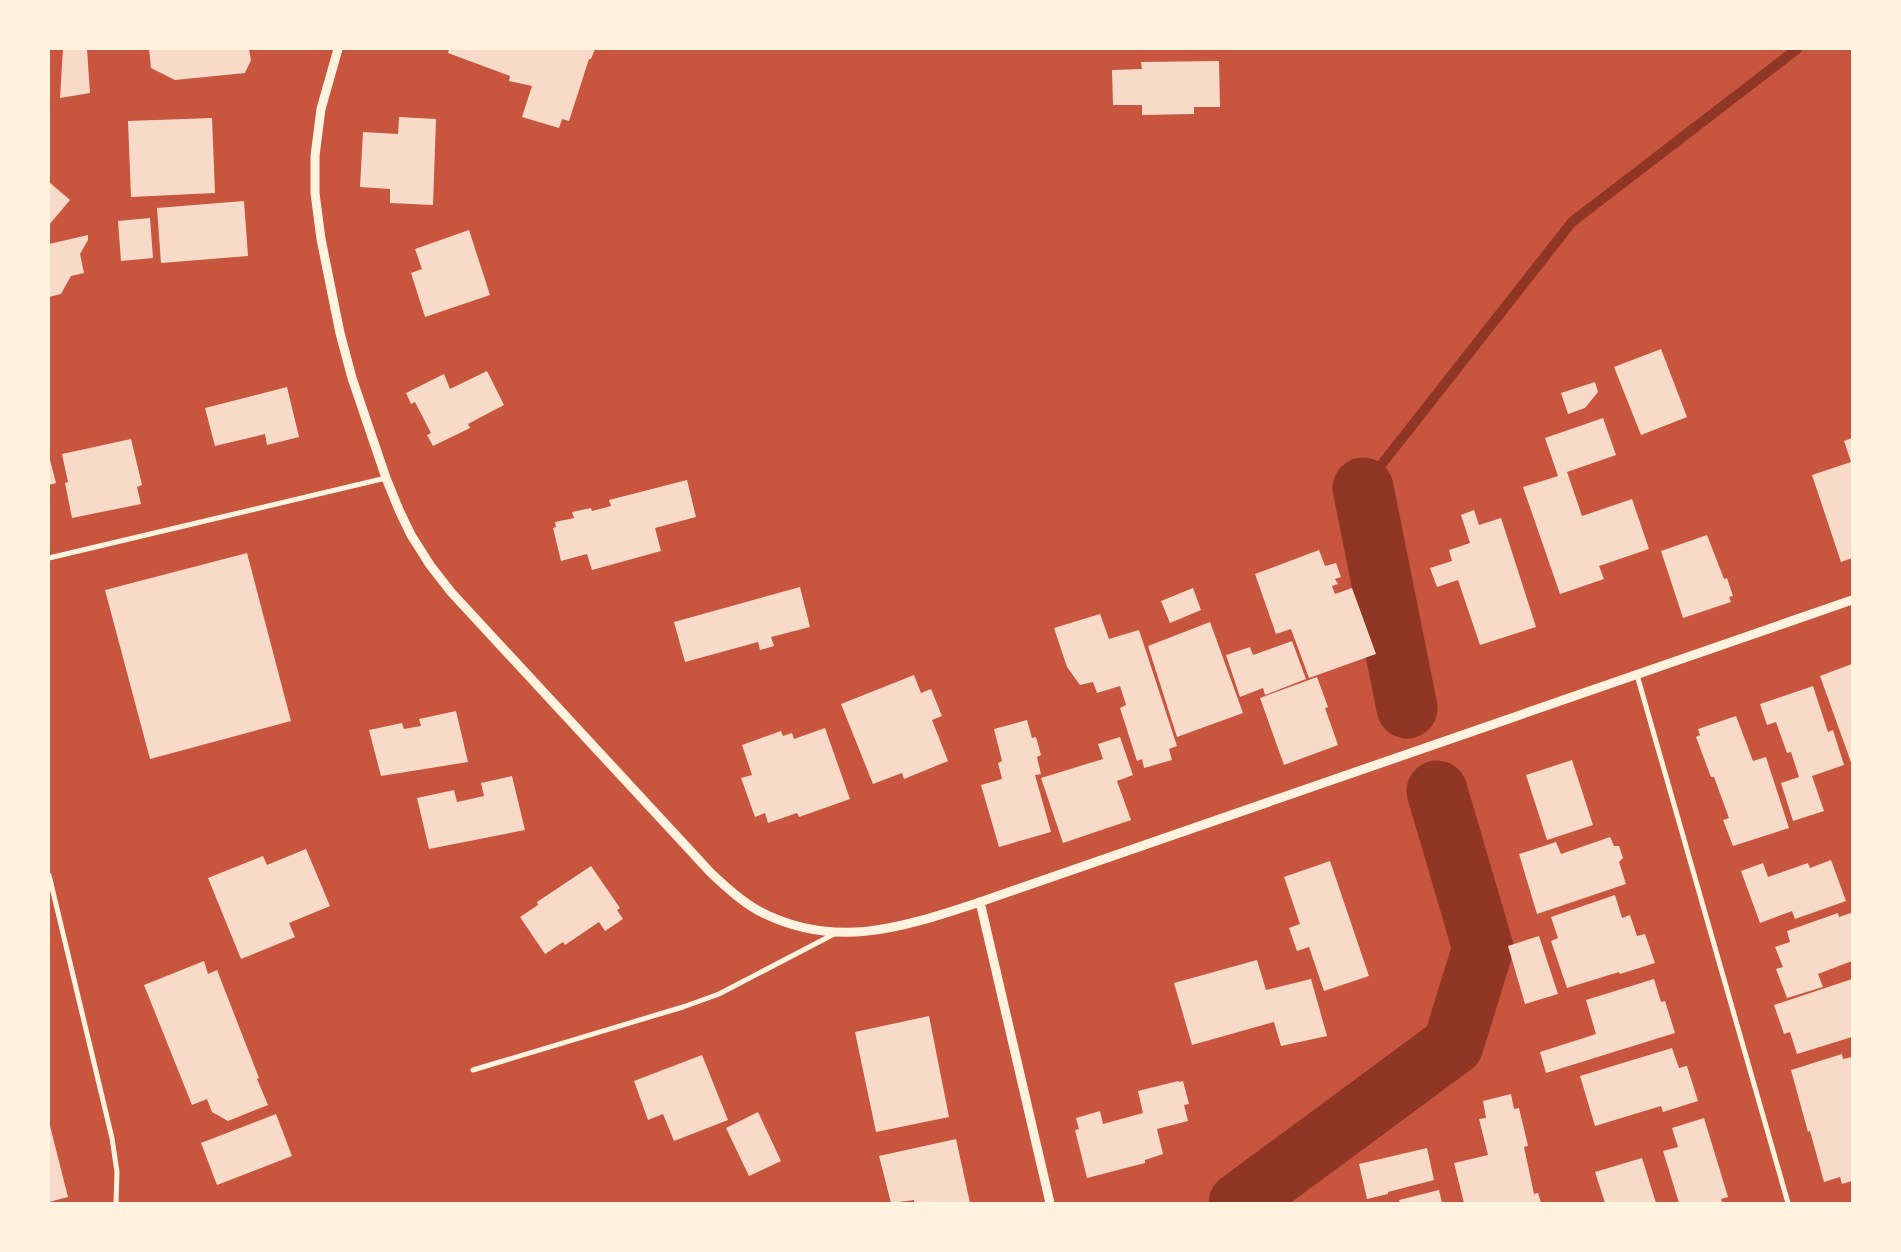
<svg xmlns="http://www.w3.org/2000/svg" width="1901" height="1252" viewBox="0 0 1901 1252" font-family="'Zilla Slab',serif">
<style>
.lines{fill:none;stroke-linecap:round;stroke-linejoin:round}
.stream{stroke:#8f3625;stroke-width:10}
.river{stroke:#8f3625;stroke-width:61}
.building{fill:#f7dbc8}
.minor{stroke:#fff3e0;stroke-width:5}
.tertiary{stroke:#fff3e0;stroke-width:9}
</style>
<rect width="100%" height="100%" fill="#c8553d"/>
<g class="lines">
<polyline class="stream" points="1363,488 1572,222 1797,49"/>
<g class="river">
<polyline points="1363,488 1407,708"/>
<polyline points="1239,1203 1453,1045 1483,948 1437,791"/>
</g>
</g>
<g class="building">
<polygon points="63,49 87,49 90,93 60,98"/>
<polygon points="149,49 249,49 251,60 245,73 175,80 151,68"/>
<polygon points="449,49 595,49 591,59 589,59 569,121 562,119 559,128 522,117 532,86 509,81 510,76 448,53"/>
<polygon points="1219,61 1220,107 1194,107 1194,114 1142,115 1142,105 1113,105 1112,70 1142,69 1141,62"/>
<polygon points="399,117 436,119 433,205 390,203 390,189 360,187 363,132 398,134"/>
<polygon points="212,118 215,193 131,197 128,121"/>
<polygon points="49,182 70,200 49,225"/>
<polygon points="244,201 248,256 161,263 157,208"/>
<polygon points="150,218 153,258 121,261 118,221"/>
<polygon points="469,230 490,295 425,317 411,273 422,269 415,249"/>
<polygon points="88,235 88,240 80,254 84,273 71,276 61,294 49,297 49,244"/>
<polygon points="1661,349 1687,417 1641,435 1614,367"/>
<polygon points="487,371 504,405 468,424 470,428 433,446 427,435 431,433 415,402 411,404 406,393 444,374 450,389"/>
<polygon points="1595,382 1598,392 1585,408 1568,414 1561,393"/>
<polygon points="287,387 299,437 267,445 265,434 215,446 205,408"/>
<polygon points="1603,418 1616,455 1567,472 1582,516 1632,499 1649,549 1599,566 1604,579 1560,594 1523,487 1558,476 1545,438"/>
<polygon points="1852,438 1852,558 1841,562 1812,475 1851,462 1844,441"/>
<polygon points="131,439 142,485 137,487 141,504 72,518 65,483 68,482 62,454"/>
<polygon points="49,456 56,483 49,485"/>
<polygon points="687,480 696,517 655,528 661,551 592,570 587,554 561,561 553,528 556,527 555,522 574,518 572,512 591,508 592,511 611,506 609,500"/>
<polygon points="1474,510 1479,525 1501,518 1536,627 1480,645 1458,580 1437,587 1430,568 1452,561 1449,550 1470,543 1461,515"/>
<polygon points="1707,535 1724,579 1727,578 1733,596 1729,597 1731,602 1683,618 1661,551"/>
<polygon points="1319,550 1325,566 1336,563 1341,577 1335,579 1338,584 1332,586 1335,594 1352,588 1376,654 1309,678 1291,629 1276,634 1255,574"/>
<polygon points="247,553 291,721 150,759 105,590"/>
<polygon points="800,587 810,627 771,637 774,646 760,650 758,642 685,662 674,622"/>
<polygon points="1193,588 1201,610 1170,623 1161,601"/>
<polygon points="1100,614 1109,639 1139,630 1177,746 1169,749 1172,760 1144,768 1142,759 1137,761 1120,708 1126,705 1120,686 1097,693 1093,682 1080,685 1067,667 1054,628"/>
<polygon points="1210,622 1243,713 1177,737 1148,646"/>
<polygon points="1292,641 1306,679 1265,695 1263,688 1240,697 1226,655 1250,647 1253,655"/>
<polygon points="1852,664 1852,765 1820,676"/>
<polygon points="914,675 921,693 931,689 942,716 932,720 948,761 904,779 902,773 873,784 841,704"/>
<polygon points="1317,677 1328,707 1325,708 1338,745 1284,765 1260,698"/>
<polygon points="1813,686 1828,732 1833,730 1844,765 1812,776 1824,811 1793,821 1781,783 1799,777 1791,752 1787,753 1776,722 1767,725 1760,704"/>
<polygon points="456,711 468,762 381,776 369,730 402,723 404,729 421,726 419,719"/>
<polygon points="1736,716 1753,761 1766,757 1789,828 1733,846 1723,820 1729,818 1714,777 1711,777 1696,737 1700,735 1698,729"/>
<polygon points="1027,720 1032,738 1036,737 1041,755 1037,757 1041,774 1035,775 1051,832 999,847 981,785 1002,779 998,763 1002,761 994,729"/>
<polygon points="825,728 850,799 799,817 797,813 768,823 765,813 755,817 741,778 752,775 742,745 781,731 783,736 792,733 794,739"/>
<polygon points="1120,737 1133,775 1117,781 1131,820 1063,843 1041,778 1103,759 1098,744"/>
<polygon points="1572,760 1593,825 1547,840 1526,775"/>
<polygon points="512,776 525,830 429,849 417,798 454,790 457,802 484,796 481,783"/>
<polygon points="1610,837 1614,846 1619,846 1623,858 1619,862 1626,884 1537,914 1519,854 1556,842 1561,854"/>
<polygon points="306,849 330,906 289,923 295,937 241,959 208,878 263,856 267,865"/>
<polygon points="1831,860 1846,901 1795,919 1792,911 1760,923 1741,871 1763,863 1768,877 1808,863 1810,868"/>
<polygon points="1330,861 1369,976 1324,991 1309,947 1297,951 1289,928 1300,924 1284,877"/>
<polygon points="591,866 620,908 617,910 623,919 605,931 599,922 565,945 563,942 545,954 520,917 538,905 537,902"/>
<polygon points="1615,895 1622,918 1630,915 1637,936 1645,934 1655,963 1620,974 1619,972 1567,988 1551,941 1558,938 1551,917"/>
<polygon points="1838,913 1839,917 1851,913 1852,916 1852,961 1818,974 1823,987 1787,998 1776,969 1783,967 1775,947 1790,942 1787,931"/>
<polygon points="1539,936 1558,994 1525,1004 1508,946"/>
<polygon points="1257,960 1266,990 1311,979 1327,1036 1281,1046 1274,1022 1192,1045 1174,983"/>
<polygon points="204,961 208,974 217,970 259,1078 257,1079 268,1105 228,1121 212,1112 207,1099 192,1105 144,985"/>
<polygon points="1654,979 1661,1002 1665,1001 1675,1033 1546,1073 1540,1052 1596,1034 1586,1000"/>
<polygon points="1852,979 1852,1037 1797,1054 1790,1032 1784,1034 1774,1005"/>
<polygon points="929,1016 949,1117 876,1132 855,1032"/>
<polygon points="1672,1048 1679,1068 1687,1066 1698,1101 1663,1112 1661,1106 1595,1126 1580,1076"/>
<polygon points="1842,1054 1843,1059 1852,1057 1852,1181 1842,1184 1840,1177 1824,1182 1810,1131 1808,1132 1791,1070"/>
<polygon points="702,1055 728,1120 674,1141 663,1114 648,1120 634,1081"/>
<polygon points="1178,1081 1179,1082 1183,1081 1189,1104 1184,1105 1188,1121 1157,1129 1163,1154 1145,1160 1145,1163 1087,1178 1075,1130 1079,1129 1076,1118 1100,1111 1103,1124 1143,1113 1138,1091"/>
<polygon points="1511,1094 1514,1109 1519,1108 1528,1146 1524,1147 1534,1194 1538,1193 1541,1203 1464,1203 1454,1163 1488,1155 1479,1119 1486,1118 1483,1101"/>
<polygon points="758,1112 781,1161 749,1176 726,1128"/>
<polygon points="276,1114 292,1156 217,1185 201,1143"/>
<polygon points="1704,1118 1728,1197 1721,1199 1722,1203 1679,1203 1663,1151 1678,1147 1672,1128"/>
<polygon points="49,1122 68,1197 49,1202"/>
<polygon points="956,1139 970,1203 914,1203 914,1200 891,1203 879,1156"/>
<polygon points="1427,1148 1434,1180 1388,1192 1388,1194 1367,1199 1359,1164"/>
<polygon points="1642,1158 1656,1203 1605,1203 1595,1172"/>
<polygon points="1439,1190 1442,1203 1400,1203 1399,1200"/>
</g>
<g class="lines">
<g class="minor">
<polyline points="49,558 386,478"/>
<polyline points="1637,675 1788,1203"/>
<polyline points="49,875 112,1138 117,1172 116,1203"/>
<polyline points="473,1070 683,1007 719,994 836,933"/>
</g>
<g class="tertiary">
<path d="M 338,49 L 321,109 L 315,156 L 315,193 L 321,239 L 340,333 L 352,378 L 386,478 L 399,510 L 411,535 L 430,565 L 451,592 L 711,873 C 726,887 741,901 759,911 C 835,951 904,927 980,902 L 1852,600"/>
<polyline points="980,902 1050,1203"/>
</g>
</g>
<rect width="1901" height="1252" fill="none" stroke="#fff3e0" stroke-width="100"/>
</svg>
